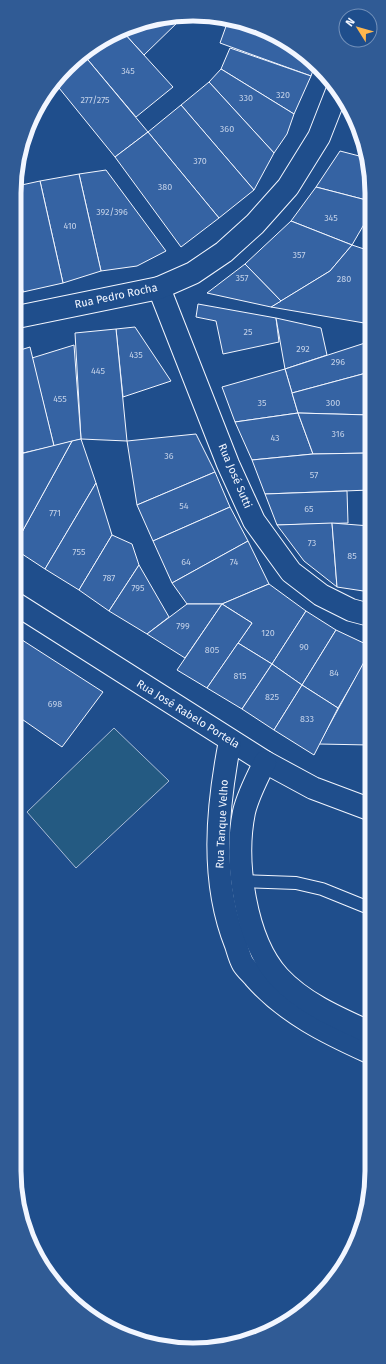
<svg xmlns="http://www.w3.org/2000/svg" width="386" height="1364" viewBox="0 0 386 1364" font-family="'Fira Sans',sans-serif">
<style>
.green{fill:#245a82;stroke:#a8bbd7}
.building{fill:#3563a3;stroke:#f2f6ff}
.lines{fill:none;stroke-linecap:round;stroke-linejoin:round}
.service-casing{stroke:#f2f6ff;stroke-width:14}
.minor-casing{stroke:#f2f6ff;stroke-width:24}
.tertiary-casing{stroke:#f2f6ff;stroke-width:24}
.service{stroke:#1f4e8c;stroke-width:12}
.minor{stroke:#1f4e8c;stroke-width:22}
.tertiary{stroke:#1f4e8c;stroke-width:22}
.labels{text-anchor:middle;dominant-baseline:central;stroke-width:3;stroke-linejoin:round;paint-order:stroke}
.number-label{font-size:9px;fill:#c3d1e8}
.street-label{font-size:11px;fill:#f2f6ff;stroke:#1f4e8c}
.rim{fill:none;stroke:#f2f6ff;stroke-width:5}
</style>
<rect width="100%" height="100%" fill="#1f4e8c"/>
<polygon class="green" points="114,728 169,781 76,868 27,812"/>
<g class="building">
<polygon points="158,17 177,17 180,20 144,55 123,32"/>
<polygon points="229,18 282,38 315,65 311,76 220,43"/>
<polygon points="123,32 173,87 136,117 83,54 93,44"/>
<polygon points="230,48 311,76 294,114 221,69"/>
<polygon points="83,54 148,132 115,157 55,83"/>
<polygon points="221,69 294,114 287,134 274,153 209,82"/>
<polygon points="209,82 274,153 254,190 181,105"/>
<polygon points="181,105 254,190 219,218 148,132"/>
<polygon points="148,132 219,218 181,247 115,157"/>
<polygon points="340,151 367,158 370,170 370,201 316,187"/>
<polygon points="106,170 166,251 137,266 101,271 79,174"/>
<polygon points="79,174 101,271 63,283 40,181"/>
<polygon points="40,181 63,283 23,292 17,259 17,186"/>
<polygon points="316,187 370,201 370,214 352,245 291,221"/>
<polygon points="291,221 352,245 330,271 281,301 245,264"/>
<polygon points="352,245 370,251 370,324 271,307 330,271"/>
<polygon points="17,259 23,292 17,293"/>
<polygon points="245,264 281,301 271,307 207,293"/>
<polygon points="198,304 276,318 279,342 223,354 216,321 196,317"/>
<polygon points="276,318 321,328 327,355 285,369"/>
<polygon points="135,327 171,381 123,397 116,329"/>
<polygon points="116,329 127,441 81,439 75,333"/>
<polygon points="368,342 370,372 292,393 285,369"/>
<polygon points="74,345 81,439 54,446 32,358"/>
<polygon points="30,347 54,446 23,453 16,432 17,351"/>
<polygon points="285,369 298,413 235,422 222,387"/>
<polygon points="370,372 370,415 298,413 292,393"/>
<polygon points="298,413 313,454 252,460 235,422"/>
<polygon points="298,413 370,415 370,453 313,454"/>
<polygon points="16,432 23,453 16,455"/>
<polygon points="196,434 215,472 137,505 127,441"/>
<polygon points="81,439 96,483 45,569 16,550 16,543 72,441"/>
<polygon points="72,441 16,543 16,455"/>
<polygon points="370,453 370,490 265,494 252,460 313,454"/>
<polygon points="215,472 230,507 153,541 137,505"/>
<polygon points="96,483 112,535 79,590 45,569"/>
<polygon points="347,491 348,523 277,525 265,494"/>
<polygon points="230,507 248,541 172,583 153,541"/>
<polygon points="332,523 337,587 304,561 277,525"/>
<polygon points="332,523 370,526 370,592 337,587"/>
<polygon points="112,535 132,544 139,565 109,611 79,590"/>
<polygon points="248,541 269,584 222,604 187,604 172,583"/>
<polygon points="139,565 169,617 147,634 109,611"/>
<polygon points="269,584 306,611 272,664 238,643 252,623 222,604"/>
<polygon points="187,604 222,604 185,658 147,634"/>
<polygon points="222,604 252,623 207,688 177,670"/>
<polygon points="306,611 336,630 302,685 272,664"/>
<polygon points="336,630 370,646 370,653 338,708 302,685"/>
<polygon points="19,638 103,692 62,747 16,715 16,641"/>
<polygon points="238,643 272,664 242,709 207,688"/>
<polygon points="364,662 370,662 369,745 319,744"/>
<polygon points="272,664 302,685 274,730 242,709"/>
<polygon points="302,685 338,708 314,755 274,730"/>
</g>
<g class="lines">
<g class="service-casing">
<polyline id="service" points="238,881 296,883 322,889 369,908"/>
</g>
<g class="minor-casing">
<g id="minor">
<polyline points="159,288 228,464 254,521 291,572 321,595 351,610 370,615"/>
<polyline points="17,317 159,288 193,273 224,252 255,224 288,187 319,137 337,91"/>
</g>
</g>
<g class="tertiary-casing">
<g id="tertiary">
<polyline points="16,604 265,762 313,788 369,809"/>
<path d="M 230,741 C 217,808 210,880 236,945 C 238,951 240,959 243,964 C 246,969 252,974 255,978 C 286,1013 327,1033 369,1052"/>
<path d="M 265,762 C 257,778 248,795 244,812 C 234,861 245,940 279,977 C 303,1003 338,1018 369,1032"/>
</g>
</g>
<use href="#service" class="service"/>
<use href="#minor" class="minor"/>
<use href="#tertiary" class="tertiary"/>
</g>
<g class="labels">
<g class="number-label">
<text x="128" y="71">345</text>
<text x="283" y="95">320</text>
<text x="246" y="98">330</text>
<text x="95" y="100">277/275</text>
<text x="227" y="129">360</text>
<text x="200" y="161">370</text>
<text x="165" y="187">380</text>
<text x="112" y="212">392/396</text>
<text x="331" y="218">345</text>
<text x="70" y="226">410</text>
<text x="299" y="255">357</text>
<text x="242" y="278">357</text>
<text x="344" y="279">280</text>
<text x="248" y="332">25</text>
<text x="303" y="349">292</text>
<text x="136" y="355">435</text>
<text x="338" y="362">296</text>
<text x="98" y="371">445</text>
<text x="60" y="399">455</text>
<text x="262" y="403">35</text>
<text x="333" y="403">300</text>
<text x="338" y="434">316</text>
<text x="275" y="438">43</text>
<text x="169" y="456">36</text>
<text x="314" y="475">57</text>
<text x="184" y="506">54</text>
<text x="309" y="509">65</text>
<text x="55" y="513">771</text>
<text x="312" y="543">73</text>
<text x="79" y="552">755</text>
<text x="352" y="556">85</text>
<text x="186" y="562">64</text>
<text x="234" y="562">74</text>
<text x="109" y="578">787</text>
<text x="138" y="588">795</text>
<text x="183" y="626">799</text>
<text x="268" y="633">120</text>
<text x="304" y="647">90</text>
<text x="212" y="650">805</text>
<text x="334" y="673">84</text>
<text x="240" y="676">815</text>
<text x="272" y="697">825</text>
<text x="55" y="704">698</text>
<text x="307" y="719">833</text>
</g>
<g class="street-label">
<text transform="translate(116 296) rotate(-12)">Rua Pedro Rocha</text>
<text transform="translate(235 476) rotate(67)">Rua José Sutti</text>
<text transform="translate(188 714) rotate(32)">Rua José Rabelo Portela</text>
<text transform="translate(222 824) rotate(-87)">Rua Tanque Velho</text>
</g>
</g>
<path d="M0 0H386V1364H0ZM193 21H193A172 172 0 0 1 365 193V1171A172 172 0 0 1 193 1343H193A172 172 0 0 1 21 1171V193A172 172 0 0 1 193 21Z" fill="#305b95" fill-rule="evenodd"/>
<path class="rim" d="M193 21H193A172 172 0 0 1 365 193V1171A172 172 0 0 1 193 1343H193A172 172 0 0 1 21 1171V193A172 172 0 0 1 193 21Z"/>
<g transform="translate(358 28) rotate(307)"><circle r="19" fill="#1f4e8c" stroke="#7391ba"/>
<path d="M0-3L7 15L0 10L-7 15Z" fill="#ffb74d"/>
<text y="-6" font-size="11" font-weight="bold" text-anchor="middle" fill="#f2f6ff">N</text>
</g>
</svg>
